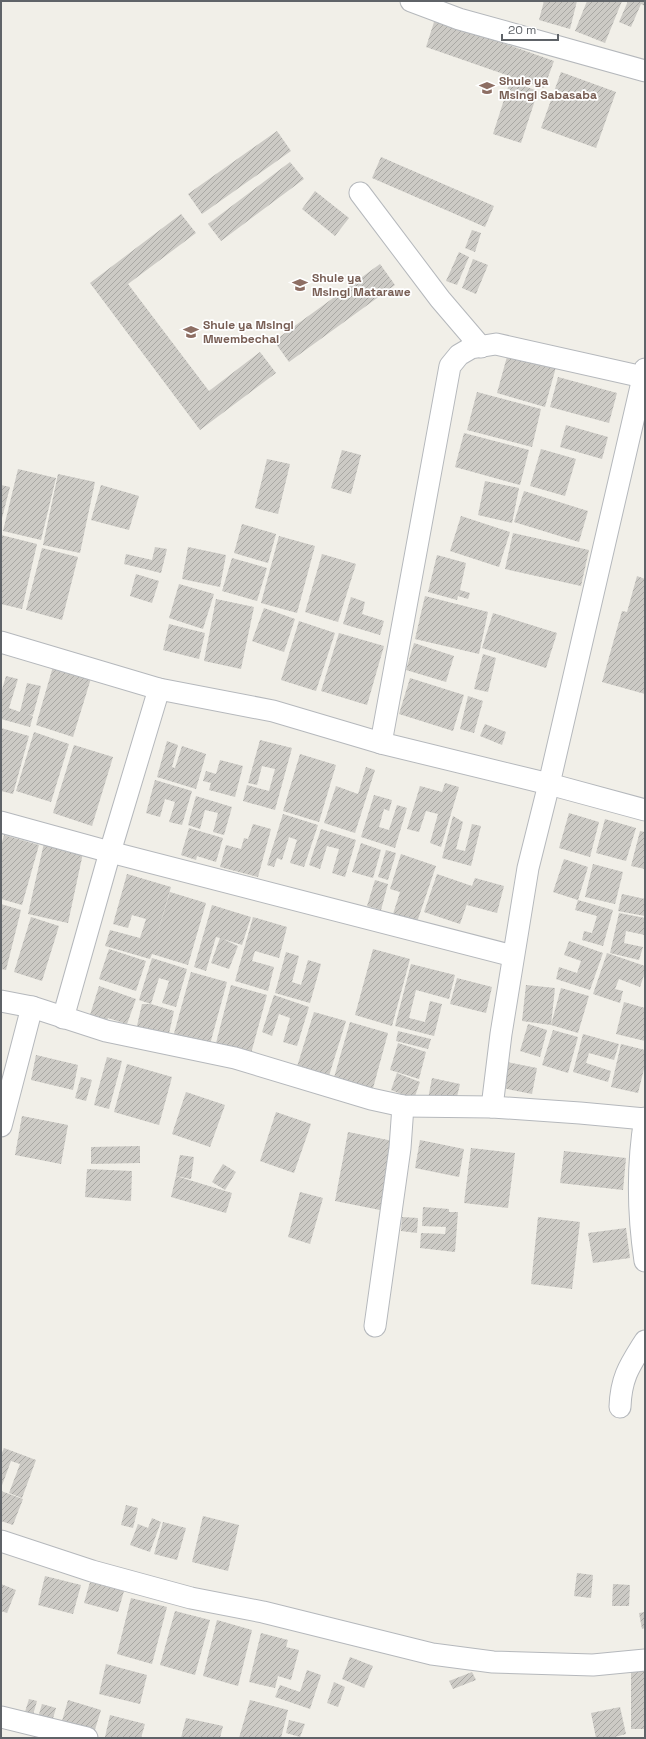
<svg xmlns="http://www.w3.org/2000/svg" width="646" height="1739" viewBox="0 0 646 1739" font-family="'Space Grotesk',sans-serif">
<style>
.building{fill:url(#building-hatch)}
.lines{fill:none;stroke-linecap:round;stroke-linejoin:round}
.minor-casing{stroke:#b5b8bc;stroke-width:23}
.minor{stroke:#fff;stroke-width:21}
.labels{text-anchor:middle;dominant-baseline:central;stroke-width:3.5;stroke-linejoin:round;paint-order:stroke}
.education-label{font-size:12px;font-weight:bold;fill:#785e54;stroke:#fff;text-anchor:start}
</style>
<defs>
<pattern id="building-hatch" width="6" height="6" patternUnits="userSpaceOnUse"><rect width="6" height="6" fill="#cccac5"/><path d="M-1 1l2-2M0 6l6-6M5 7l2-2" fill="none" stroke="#a9a8a4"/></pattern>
</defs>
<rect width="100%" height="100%" fill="#f1efe8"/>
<g class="building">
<polygon points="544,1 577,1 570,29 539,20"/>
<polygon points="587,1 622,1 605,43 575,31"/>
<polygon points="628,1 645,1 645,6 641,4 631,27 619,22"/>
<polygon points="435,19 554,61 544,88 426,47"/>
<polygon points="561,72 616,92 596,148 541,128"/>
<polygon points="510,81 538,91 521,143 493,134"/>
<polygon points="277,131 291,151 202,214 188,194"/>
<polygon points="381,157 494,206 485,227 372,178"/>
<polygon points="290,162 304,179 221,241 208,224"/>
<polygon points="315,191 349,218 335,236 302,209"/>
<polygon points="181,214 196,233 128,284 209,391 260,352 276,373 200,430 90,283"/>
<polygon points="472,230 481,233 475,252 465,248"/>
<polygon points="459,252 469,257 457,285 446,281"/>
<polygon points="473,259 488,265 476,294 462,288"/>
<polygon points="380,264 395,285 289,362 274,341"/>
<polygon points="508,353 556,367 545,407 497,393"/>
<polygon points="558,377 617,393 609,423 550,407"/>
<polygon points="477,392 541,409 532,447 467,430"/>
<polygon points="566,425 608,437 602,459 560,447"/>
<polygon points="464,433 529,450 520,485 455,467"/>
<polygon points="541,449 576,459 565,496 530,486"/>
<polygon points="342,450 361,455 351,494 331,488"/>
<polygon points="267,459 290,464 278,514 255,508"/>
<polygon points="18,469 56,478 41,540 3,531"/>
<polygon points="58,474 95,482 80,553 43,545"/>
<polygon points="485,481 519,488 512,523 478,515"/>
<polygon points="1,485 10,487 2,518 1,518"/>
<polygon points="101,485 139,496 129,530 91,520"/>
<polygon points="524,491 588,511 579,542 514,522"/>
<polygon points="461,516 510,532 499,567 450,551"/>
<polygon points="242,524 276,534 268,563 234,553"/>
<polygon points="513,533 589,550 581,586 505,569"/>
<polygon points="1,535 37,544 22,609 1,604"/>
<polygon points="279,536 315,546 297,613 261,603"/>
<polygon points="155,547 167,549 161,573 124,564 126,554 152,560"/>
<polygon points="188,547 226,555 220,587 182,579"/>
<polygon points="42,548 78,557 62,620 26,610"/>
<polygon points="322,554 356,564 338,622 305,612"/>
<polygon points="437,555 466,563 460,590 470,593 468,599 458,596 457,600 428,592"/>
<polygon points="232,558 267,568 257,601 222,591"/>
<polygon points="136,574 159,581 152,603 130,596"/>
<polygon points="637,576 645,579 645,694 602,682 622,611 627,612"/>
<polygon points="179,584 214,594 203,629 169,618"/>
<polygon points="425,596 488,612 479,654 415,639"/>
<polygon points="351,597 365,602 362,614 384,621 380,635 343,624"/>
<polygon points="216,599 254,607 241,669 204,661"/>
<polygon points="264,608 295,619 284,652 252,641"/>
<polygon points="493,613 557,633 546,668 482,648"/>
<polygon points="299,621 335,633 316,691 281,680"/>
<polygon points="169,624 205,633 199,659 163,650"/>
<polygon points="339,633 384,646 367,705 321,691"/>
<polygon points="414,643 454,656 446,682 406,670"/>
<polygon points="483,654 496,658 488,692 474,689"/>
<polygon points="54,663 92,675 73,737 36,725"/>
<polygon points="6,676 18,679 9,708 20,712 27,683 41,686 33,715 28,714 33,716 30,727 1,719 1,693"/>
<polygon points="410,678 464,695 453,731 399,714"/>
<polygon points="468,696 483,701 474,733 460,729"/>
<polygon points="485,724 506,732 502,745 480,736"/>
<polygon points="1,728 29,736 13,794 1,791"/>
<polygon points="34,732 69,744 51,802 16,791"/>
<polygon points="260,740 292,748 275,810 243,801 247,785 269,791 275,769 262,766 257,785 248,783"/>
<polygon points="167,741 178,745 172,767 175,768 182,746 206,754 196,789 157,777"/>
<polygon points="74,745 113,757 92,826 53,813"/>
<polygon points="300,754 336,765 319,822 283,811"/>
<polygon points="220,760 243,766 235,797 209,790 211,783 203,781 206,771 216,774"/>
<polygon points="366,767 375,770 355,833 324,823 336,786 358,794"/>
<polygon points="155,780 192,791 182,825 169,822 175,802 165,799 160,817 146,813"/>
<polygon points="445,783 459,787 441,847 430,843 438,814 426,811 419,832 407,829 420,786 442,792"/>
<polygon points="374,795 392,800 389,811 384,809 379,827 389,830 397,805 407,808 395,848 361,837"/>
<polygon points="196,796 232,807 224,835 213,832 218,813 205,810 200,829 188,825"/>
<polygon points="569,813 599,822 590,857 559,848"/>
<polygon points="283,814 318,825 304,867 290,863 297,840 289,837 282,860 277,858 274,867 267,865"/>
<polygon points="453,816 463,822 456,849 465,851 472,824 481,826 471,866 442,858"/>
<polygon points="605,819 636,828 626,861 596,853"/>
<polygon points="253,824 271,829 258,877 220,867 226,845 241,849 244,838 248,839"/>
<polygon points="189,828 223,838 216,862 197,856 196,860 181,855"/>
<polygon points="321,829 356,840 345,877 332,873 339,849 327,846 320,869 309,865"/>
<polygon points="640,831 645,832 645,869 631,866"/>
<polygon points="4,835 39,845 22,905 1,899 1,846"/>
<polygon points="44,843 83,853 68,923 28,914"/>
<polygon points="361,843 381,850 373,878 352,872"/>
<polygon points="386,850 396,853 388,880 378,877"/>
<polygon points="401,854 436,866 417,922 393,914 400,892 390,889"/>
<polygon points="564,859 588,867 578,900 553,892"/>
<polygon points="593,864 623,872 615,904 585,897"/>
<polygon points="127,874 171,887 154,945 170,892 206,903 188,965 152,954 150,959 105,946 110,930 140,938 146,919 132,915 128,928 113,924"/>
<polygon points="437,874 472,886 475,878 504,886 497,913 467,905 470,895 460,924 424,912"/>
<polygon points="375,880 388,884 381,910 367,906"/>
<polygon points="622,894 645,899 645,916 618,911"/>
<polygon points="578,900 613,910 603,946 582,940 584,931 592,933 597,916 575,910"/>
<polygon points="1,904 21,910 6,970 1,969"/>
<polygon points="212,905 251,917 242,945 223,939 238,946 229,969 211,963 220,938 216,937 206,971 194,967"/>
<polygon points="619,913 645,918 645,935 626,931 624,943 643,947 639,960 610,953"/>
<polygon points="31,917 59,926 42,981 14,972"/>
<polygon points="253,917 287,927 279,958 255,951 252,961 274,967 268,991 235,981"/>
<polygon points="569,941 603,953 590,990 556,979 559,967 577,973 581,961 564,955"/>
<polygon points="109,949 146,961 136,991 99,979"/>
<polygon points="373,949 410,959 392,1026 355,1015"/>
<polygon points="286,952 299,956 292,982 301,985 308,960 321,964 310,1003 275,993"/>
<polygon points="607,953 645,966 645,972 640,987 619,979 615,989 623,991 620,1003 593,994"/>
<polygon points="152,958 187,969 176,1007 162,1003 169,981 159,978 151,1004 139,1000"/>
<polygon points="411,964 455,975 449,999 416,990 409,1018 425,1022 430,1001 442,1004 434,1036 395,1026"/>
<polygon points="191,972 227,982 209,1048 173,1037"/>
<polygon points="457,978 492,987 486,1013 450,1004"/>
<polygon points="231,985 267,995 250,1057 215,1047"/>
<polygon points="526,985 555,988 551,1025 561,988 589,996 578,1033 551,1025 522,1021"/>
<polygon points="99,986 136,999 127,1024 108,1018 106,1024 89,1018"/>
<polygon points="274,995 309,1007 297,1046 283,1042 290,1018 279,1014 272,1036 262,1032"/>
<polygon points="624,1002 645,1008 645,1041 616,1034"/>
<polygon points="142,1004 151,1004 174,1011 168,1038 136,1030"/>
<polygon points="314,1012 346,1021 328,1079 295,1073"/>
<polygon points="350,1022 388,1033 372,1092 333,1081"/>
<polygon points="528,1024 547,1030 540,1057 520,1051"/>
<polygon points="553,1030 578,1037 568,1073 542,1065"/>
<polygon points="398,1031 431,1039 428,1049 396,1041"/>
<polygon points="583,1034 619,1044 614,1060 589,1053 586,1063 611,1071 608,1082 573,1072"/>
<polygon points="398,1043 426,1052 419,1079 390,1070"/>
<polygon points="621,1044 645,1050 645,1065 638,1093 611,1087"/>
<polygon points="36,1055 78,1065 73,1090 31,1080"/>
<polygon points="107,1057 122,1061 109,1109 94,1105"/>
<polygon points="507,1062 537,1068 532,1094 502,1088"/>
<polygon points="127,1064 172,1077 159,1125 114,1112"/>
<polygon points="397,1073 420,1082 414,1099 391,1090"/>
<polygon points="81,1077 92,1080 86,1101 75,1098"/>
<polygon points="432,1078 460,1084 455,1105 428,1099"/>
<polygon points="186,1092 225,1105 210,1147 172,1134"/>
<polygon points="276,1112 311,1124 294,1173 260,1161"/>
<polygon points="22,1116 68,1125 61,1164 15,1155"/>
<polygon points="348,1132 393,1141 380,1210 335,1201"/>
<polygon points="420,1140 464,1149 459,1177 415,1168"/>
<polygon points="140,1146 140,1163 91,1164 91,1147"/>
<polygon points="471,1148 515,1153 508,1208 464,1203"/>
<polygon points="564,1151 626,1158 623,1190 560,1183"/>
<polygon points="180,1155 194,1157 191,1179 176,1176"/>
<polygon points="223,1164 236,1172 225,1190 212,1182"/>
<polygon points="87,1169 132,1171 131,1201 85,1197"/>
<polygon points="176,1176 232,1193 226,1213 171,1197"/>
<polygon points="300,1192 323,1198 310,1244 288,1237"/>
<polygon points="423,1207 449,1209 449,1212 458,1212 455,1252 420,1248 421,1233 445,1234 446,1227 422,1226"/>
<polygon points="402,1217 418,1218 417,1233 401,1231"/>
<polygon points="538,1217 580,1222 572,1289 531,1284"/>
<polygon points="626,1228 630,1258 593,1263 588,1233"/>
<polygon points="4,1448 36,1460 22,1498 9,1493 20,1464 11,1461 1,1488 1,1455"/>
<polygon points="1,1491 23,1499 13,1525 1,1521"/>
<polygon points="126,1505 138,1508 133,1528 121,1525"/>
<polygon points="203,1516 239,1525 228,1571 192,1562"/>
<polygon points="152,1518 161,1522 150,1552 130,1545 138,1524 148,1528"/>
<polygon points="163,1522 186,1528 177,1560 154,1554"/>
<polygon points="577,1573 593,1575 591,1598 574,1596"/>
<polygon points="45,1576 81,1585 73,1614 38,1605"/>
<polygon points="90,1582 124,1591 118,1612 84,1603"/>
<polygon points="1,1584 16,1590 7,1613 1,1611"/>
<polygon points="613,1584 630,1585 629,1606 612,1606"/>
<polygon points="131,1598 167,1607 152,1664 117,1654"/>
<polygon points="175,1611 210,1620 195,1675 160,1665"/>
<polygon points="645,1612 645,1628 642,1629 639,1613"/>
<polygon points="217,1620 252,1630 238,1686 203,1676"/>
<polygon points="261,1633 288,1640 286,1647 299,1650 291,1680 278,1676 275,1688 249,1682"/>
<polygon points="350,1657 373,1666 364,1688 342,1679"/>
<polygon points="106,1664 147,1675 140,1704 99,1694"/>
<polygon points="307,1670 321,1675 310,1709 275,1697 280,1685 300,1692"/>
<rect x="631" y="1671" width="14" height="58"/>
<polygon points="472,1672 476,1680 453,1689 449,1681"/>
<polygon points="334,1682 345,1687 338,1707 327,1703"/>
<polygon points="29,1699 37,1701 32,1718 24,1715"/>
<polygon points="68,1700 101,1710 93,1736 82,1727 62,1721"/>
<polygon points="250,1700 288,1710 281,1738 239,1738"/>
<polygon points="42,1704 56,1708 51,1725 37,1721"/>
<polygon points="620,1707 626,1734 611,1738 596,1738 591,1713"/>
<polygon points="110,1715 145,1724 141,1738 110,1738 105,1737"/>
<polygon points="186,1718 223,1726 220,1738 181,1738"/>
<polygon points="289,1720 305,1724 300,1737 286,1733"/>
</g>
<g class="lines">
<g class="minor-casing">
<g id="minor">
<polyline points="411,1 459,19 645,71"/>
<polyline points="360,193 440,299 481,347"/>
<polyline points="1,642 159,689 273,711 381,743 549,784 645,810"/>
<polyline points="381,743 450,366 459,355 471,348 496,344 643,377"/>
<polyline points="1,822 110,852 513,956"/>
<polyline points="1,1001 32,1007 106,1031 235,1058 371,1099 403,1106 492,1107 580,1113 645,1119"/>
<polyline points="63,1018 110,852 159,689"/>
<polyline points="492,1107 501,1034 528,868 549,784 645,369"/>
<path d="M 645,1118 C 637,1166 638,1214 645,1261"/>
<polyline points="1,1126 32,1007"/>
<polyline points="375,1326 400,1148 403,1106"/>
<path d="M 620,1407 C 621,1377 630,1365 645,1341"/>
<polyline points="1,1541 92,1571 191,1598 263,1612 432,1654 493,1662 593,1665 645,1660"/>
<polyline points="1,1717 87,1738"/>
</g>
</g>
<use href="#minor" class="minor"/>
</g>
<defs>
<g id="school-bare" transform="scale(1.2)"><path d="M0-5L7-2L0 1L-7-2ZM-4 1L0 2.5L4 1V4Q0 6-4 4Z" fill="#8d6e63" stroke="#fff" stroke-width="2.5" paint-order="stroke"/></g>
</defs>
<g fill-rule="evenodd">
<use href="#school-bare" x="487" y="88"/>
<use href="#school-bare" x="300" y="285"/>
<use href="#school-bare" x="191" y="332"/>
</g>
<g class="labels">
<g class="education-label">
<text x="499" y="81">Shule ya<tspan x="499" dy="14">Msingi Sabasaba</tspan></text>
<text x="312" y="278">Shule ya<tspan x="312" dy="14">Msingi Matarawe</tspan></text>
<text x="203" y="325">Shule ya Msingi<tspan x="203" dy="14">Mwembechai</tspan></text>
</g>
</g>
<rect width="646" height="1739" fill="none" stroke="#5f6368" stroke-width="4"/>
<path d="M502 34v6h56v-6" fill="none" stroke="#5f6368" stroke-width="2"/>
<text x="508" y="34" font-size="12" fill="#5f6368" stroke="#ffffff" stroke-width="3" paint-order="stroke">20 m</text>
</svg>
